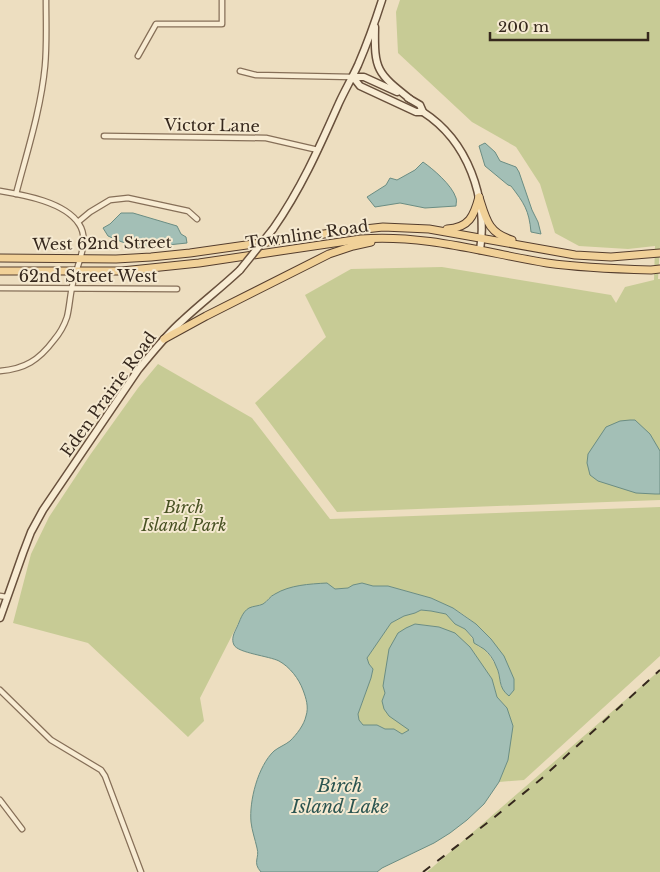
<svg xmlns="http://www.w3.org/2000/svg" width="660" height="872" viewBox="0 0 660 872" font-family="'Libre Baskerville',serif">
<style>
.green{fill:#c7cb95}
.water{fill:#a3bfb6;stroke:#6b8d83}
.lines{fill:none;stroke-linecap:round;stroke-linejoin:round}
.minor-casing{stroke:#866f58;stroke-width:7}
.secondary-casing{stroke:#68503c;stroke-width:9}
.primary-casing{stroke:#543d2d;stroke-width:9}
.minor{stroke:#f8ecd3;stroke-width:4.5}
.secondary{stroke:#f8ecd3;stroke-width:6}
.primary{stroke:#f1d198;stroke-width:7}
.rail{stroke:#36281d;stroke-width:2;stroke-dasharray:9 9;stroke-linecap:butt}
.secondary-bridge-casing{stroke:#68503c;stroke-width:9;stroke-linecap:butt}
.secondary-bridge{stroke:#f8ecd3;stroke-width:6}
.labels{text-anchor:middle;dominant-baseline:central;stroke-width:4;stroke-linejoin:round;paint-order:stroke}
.street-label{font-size:16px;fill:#36281d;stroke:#f5e9d0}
.park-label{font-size:16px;font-style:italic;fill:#485223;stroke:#f5e9d0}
.water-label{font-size:18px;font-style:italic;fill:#2c5551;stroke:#f5e9d0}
</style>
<rect width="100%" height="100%" fill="#eddec0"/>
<g class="green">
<polygon points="400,0 660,0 660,245 658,279 660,279 660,500 337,512 255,403 326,337 305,295 351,269 442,267 611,295 616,303 625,287 654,280 655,246 628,249 579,246 555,233 540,184 516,147 472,122 398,53 396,12"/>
<polygon points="158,364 252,418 330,519 660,507 660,656 524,780 499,782 508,760 507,708 497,697 492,679 470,647 439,627 415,624 383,686 385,693 382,701 390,716 410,730 402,734 394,729 385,729 377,725 363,725 359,721 358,714 371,678 373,669 369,664 367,658 391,623 404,616 415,613 421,610 431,611 446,614 455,624 465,629 479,647 483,648 489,655 497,667 501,686 514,690 476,624 464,615 453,608 431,598 388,586 373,586 362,583 354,585 348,588 274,594 263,604 249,608 243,614 200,698 204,721 188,737 88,643 13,623 31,554 49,517 90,455 138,388"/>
<polygon points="660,670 660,872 427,872"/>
</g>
<g class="water">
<path d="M 485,143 L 495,152 L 500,161 L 516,167 L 519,172 L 532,210 L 538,222 L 541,234 L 531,232 C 529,210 524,203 511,186 L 508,185 L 485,166 L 479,146 Z"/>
<path d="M 423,162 C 433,169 452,185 456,198 C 457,201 456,203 456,206 L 425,208 L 400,203 L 375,207 L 367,197 L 386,185 L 390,178 L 397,180 L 415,170 Z"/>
<polygon points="121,213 133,213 177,226 181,234 186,237 187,243 148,247 122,242 108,236 103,228 110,224"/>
<polygon points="630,420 635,420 650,434 660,451 660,494 655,494 636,493 598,481 590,475 587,463 588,454 606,427 620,421"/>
<path d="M 327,583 L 335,589 L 348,588 L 353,585 L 362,583 L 373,586 L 388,586 L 431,598 L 453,608 L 476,624 L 491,639 L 504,656 L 514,679 L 514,690 L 509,696 C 497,687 502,677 496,666 C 494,660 489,653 484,649 C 481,647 477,645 474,643 L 473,638 L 465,629 L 455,624 L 446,614 L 431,611 L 421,610 L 415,613 L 404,616 L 391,623 L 367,658 L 369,664 L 373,669 L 371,678 L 358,714 L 359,720 L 363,725 L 377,725 L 385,729 L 394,729 L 402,734 L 409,730 L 389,716 L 384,709 L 382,701 L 385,693 L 383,686 L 389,649 L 398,633 L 406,628 L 415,624 L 439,627 L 455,633 L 470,647 L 492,679 L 497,697 L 507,708 L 513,726 L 508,760 L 499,782 L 484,804 L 467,820 L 450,833 L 434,843 L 382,868 L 377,872 L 261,872 C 252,862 260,858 257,848 C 255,839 252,831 251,822 C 249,801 258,766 274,751 C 279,747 285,745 290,741 C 297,734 304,725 306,716 C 309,707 306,698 303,690 C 299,679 290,667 279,661 C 269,656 238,653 234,645 C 231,639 234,633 237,627 C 240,621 242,612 249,608 C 253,606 259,606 263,604 C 268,601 270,596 275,594 C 290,585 309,584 327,583 Z"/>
</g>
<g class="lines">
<g class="minor-casing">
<g id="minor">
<polyline points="138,56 156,24 222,24 222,0"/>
<polyline points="240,71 256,75 353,77"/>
<polyline points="104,136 266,138 318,150"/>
<path d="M 0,191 C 24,195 65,202 79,224 C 90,240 78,263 74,279 C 70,292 70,305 67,317 C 64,326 60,333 54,340 C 39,360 25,369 0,371"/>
<path d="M 16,194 C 27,152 41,109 45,66 C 47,44 46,22 46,0"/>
<polyline points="78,222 90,212 110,200 128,198 188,211 197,219"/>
<polyline points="0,288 177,289"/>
<polyline points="0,596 7,597"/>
<polyline points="0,690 51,740 101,770 105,776 141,872"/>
<polyline points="0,800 22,829"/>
</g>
</g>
<g class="secondary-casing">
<g id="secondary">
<path d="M 375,27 C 374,70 377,73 410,99"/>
<path d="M 353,77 L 360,86 L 416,112 L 423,112 C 468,141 488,198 480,250"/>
<polyline points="353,77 364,77 397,92"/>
<polyline points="408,98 420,105 423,112"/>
<path d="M 273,229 C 301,189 319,148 339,103 C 345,90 352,78 358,65 C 367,44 375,22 382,0"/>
<path d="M 0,618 L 23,553 L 31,532 L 43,510 L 138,370 C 152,353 166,335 182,321 C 201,303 221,288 240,270"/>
</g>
</g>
<g class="primary-casing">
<g id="primary">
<path d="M 479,197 C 486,219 488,233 512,240"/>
<path d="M 447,229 C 469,228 474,216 479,197"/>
<polyline points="0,258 116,259 151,257 190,253 338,232 383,227 429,229 575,255 611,257 660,253"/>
<path d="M 0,271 L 122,271 L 199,263 L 361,239 C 424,234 486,253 547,263 C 582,268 616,269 651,270 L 660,269"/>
<polyline points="164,339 206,316 329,254 353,246 371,242"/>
</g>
</g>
<use href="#minor" class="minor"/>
<use href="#secondary" class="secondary"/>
<use href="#primary" class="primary"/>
<polyline class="rail" points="423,872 491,820 541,779 660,670"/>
<g class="secondary-bridge-casing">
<polyline id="secondary-bridge" points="240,270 273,229"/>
</g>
<use href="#secondary-bridge" class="secondary-bridge"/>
</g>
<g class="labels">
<g class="street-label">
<text transform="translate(212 125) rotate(1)">Victor Lane</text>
<text transform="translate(307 234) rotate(-8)">Townline Road</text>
<text transform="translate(102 243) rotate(-1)">West 62nd Street</text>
<text x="88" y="276">62nd Street West</text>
<text transform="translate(108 394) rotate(-54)">Eden Prairie Road</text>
</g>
<g class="park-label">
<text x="184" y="507">Birch<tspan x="184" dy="18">Island Park</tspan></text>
</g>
<g class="water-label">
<text x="340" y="786">Birch<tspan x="340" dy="21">Island Lake</tspan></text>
</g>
</g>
<path d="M490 32v8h158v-8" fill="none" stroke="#36281d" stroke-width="2.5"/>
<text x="498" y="32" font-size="15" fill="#36281d" stroke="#f5e9d0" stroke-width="4" paint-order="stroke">200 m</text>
</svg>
